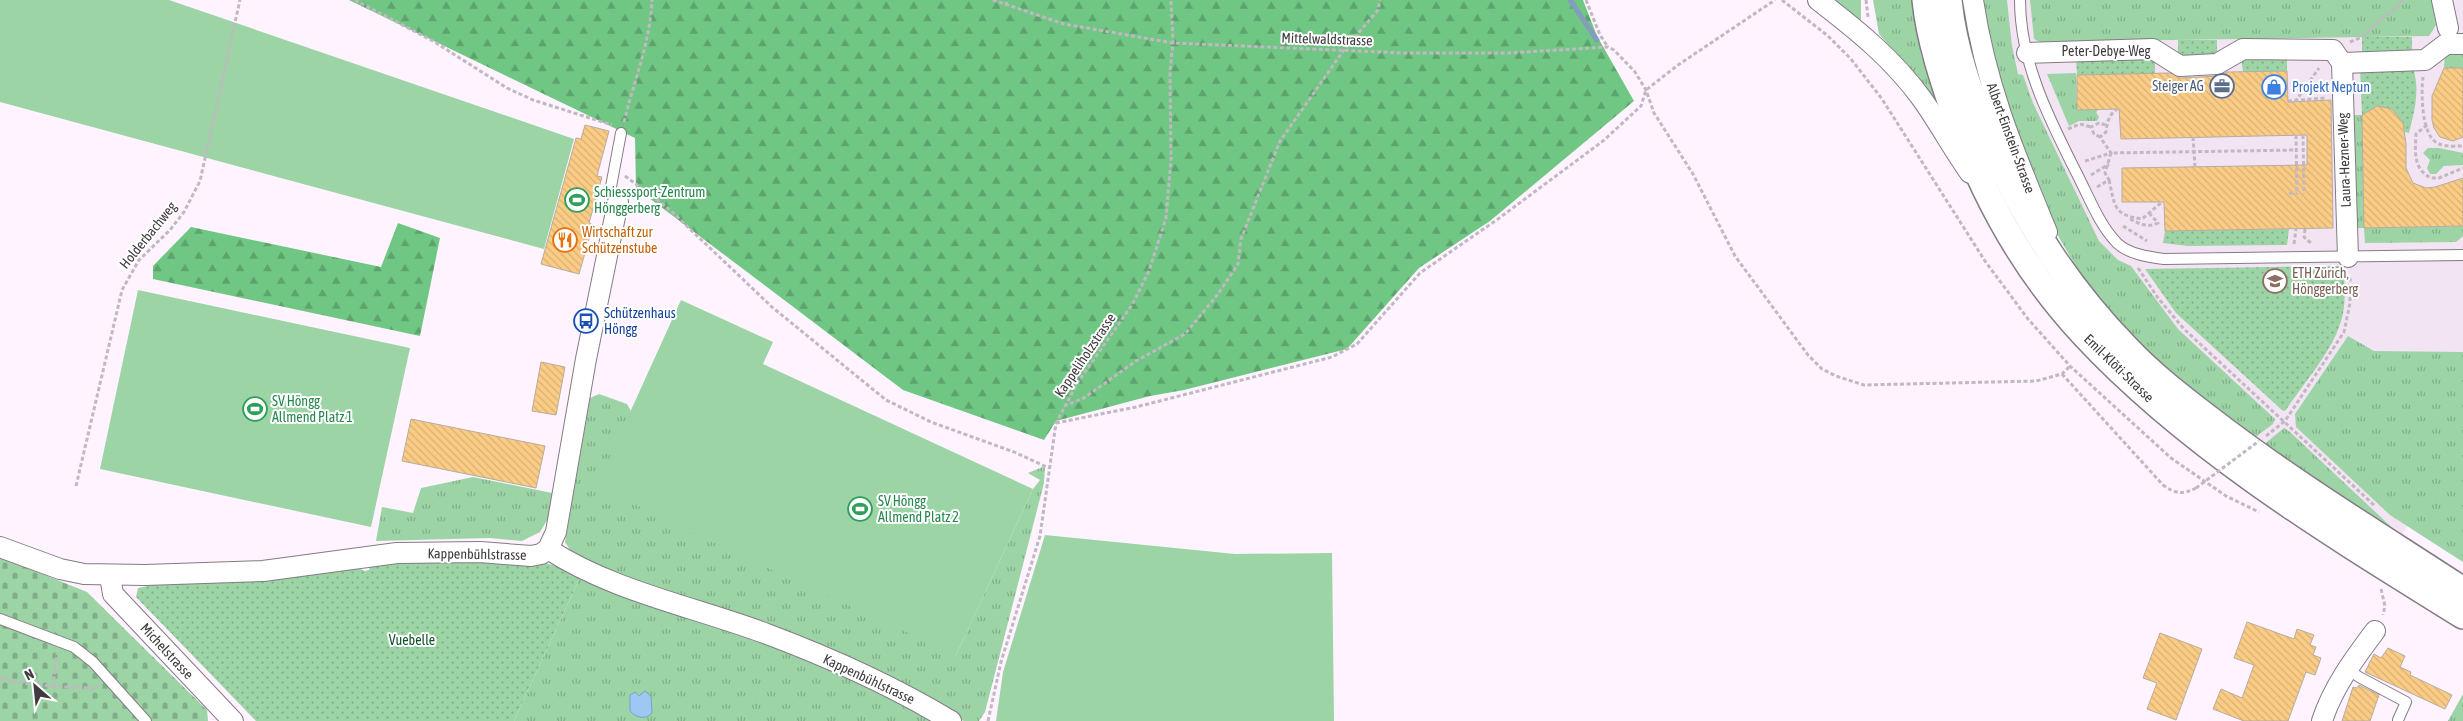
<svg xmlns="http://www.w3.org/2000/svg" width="2463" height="721" viewBox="0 0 2463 721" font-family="'Asap Condensed',sans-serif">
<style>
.built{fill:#f3e4f3}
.grass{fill:url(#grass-tufts)}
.forest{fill:url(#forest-firs)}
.cemetery{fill:url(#cemetery-stones)}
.park{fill:url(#park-dots)}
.pitch{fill:#9cd4a6}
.water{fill:#9ec7f4;stroke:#829dbe}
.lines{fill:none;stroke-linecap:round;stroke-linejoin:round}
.stream{stroke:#829dbe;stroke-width:5}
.building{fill:url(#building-back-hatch);stroke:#b5ada3}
.service-casing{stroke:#847b84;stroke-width:12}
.minor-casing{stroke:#847b84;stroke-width:22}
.tertiary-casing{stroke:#847b84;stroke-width:28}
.path{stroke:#c1b8c1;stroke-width:3;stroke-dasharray:4 2.5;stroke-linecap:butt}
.service{stroke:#fff;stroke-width:10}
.minor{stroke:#fff;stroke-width:20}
.tertiary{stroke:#fff;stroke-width:25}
.path-bridge{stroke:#c1b8c1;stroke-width:3;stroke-dasharray:4 2.5;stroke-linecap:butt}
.labels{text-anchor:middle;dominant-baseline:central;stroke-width:4;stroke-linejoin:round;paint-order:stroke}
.street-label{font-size:14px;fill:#3f3b3f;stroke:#fff}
.service-label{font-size:14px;fill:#4e5e75;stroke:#fff;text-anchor:end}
.shop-label{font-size:14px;fill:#366cbe;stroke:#fff;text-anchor:start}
.leisure-label{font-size:14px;fill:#27864d;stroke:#fff;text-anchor:start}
.food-label{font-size:14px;fill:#c56008;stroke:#fff;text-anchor:start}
.education-label{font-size:14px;fill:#785e54;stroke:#fff;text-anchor:start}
.transit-label{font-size:14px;fill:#164399;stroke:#fff;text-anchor:start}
.park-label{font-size:14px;fill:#105024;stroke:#fff}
</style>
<defs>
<pattern id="grass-tufts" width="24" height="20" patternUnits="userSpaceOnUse" patternTransform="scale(1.25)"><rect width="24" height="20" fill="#9cd4a6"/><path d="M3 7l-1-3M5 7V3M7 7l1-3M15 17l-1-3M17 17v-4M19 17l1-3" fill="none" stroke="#81ad89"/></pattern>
<pattern id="forest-firs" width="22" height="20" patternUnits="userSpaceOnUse" patternTransform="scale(1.25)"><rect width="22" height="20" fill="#70c783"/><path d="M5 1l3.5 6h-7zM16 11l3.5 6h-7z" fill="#5da36d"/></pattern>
<pattern id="cemetery-stones" width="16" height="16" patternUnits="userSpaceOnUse" patternTransform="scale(1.25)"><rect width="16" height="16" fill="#9cd4a6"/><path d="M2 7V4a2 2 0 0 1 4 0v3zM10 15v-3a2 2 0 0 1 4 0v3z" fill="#81ad89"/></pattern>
<pattern id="park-dots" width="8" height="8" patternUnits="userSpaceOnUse" patternTransform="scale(1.25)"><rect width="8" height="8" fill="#9cd4a6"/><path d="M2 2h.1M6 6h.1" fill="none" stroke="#81ad89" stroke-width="1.8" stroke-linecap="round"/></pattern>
<pattern id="building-back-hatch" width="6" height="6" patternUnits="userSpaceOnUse" patternTransform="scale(1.25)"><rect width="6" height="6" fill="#fbcc85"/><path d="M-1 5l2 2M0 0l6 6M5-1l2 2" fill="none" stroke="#d8b074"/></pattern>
</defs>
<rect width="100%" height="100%" fill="#fef3fe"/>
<polygon class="built" points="1958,0 2463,0 2463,562 2407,526 2400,539 2262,446 2098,297 2076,265 1985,106"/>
<g class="grass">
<polygon points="1831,0 1861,0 1861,21"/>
<polygon points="1873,0 1914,0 1921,55 1944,118 1925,88 1879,34"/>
<path d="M 1958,0 L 2007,0 L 2012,46 L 2018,74 L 2023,75 L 2033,103 L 2099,241 L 2118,260 L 2131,266 L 2178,329 L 2275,419 L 2273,424 L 2253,439 L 2243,433 C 2210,405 2174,379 2143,350 C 2073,283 2034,189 1991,104 L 1985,106 L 1965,44 Z"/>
<polygon points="2030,0 2432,0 2436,25 2429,36 2040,42 2034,39"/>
<polygon points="2445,52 2463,52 2463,68 2444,68"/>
<polygon points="2076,73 2077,109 2100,109 2096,112 2099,117 2097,121 2079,121 2069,126 2047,74"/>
<polygon points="2351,115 2362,115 2365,228 2463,226 2463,236 2456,242 2365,243 2364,228 2354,228"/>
<polygon points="2428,148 2439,148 2463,153 2463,165 2444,166 2436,174 2430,174 2427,168 2430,160 2423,153"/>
<polygon points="2348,336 2374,351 2463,352 2463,562 2390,515 2296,427 2295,414"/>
<polygon points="599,394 627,404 632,413 956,655 1033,489 1040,480 1028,473 1045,466 1044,483 985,712 979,721 964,721 575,558 565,542 590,398"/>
<polygon points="2284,428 2289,431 2401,536 2262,446"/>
<polygon points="473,477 552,493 549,517 540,532 522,541 490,538 376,541 382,507 413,513 421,488"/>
<polygon points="582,573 769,638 942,721 514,721"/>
<polygon points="2463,694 2463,721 2448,721"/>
</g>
<g class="forest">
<polygon points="349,0 1583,0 1597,36 1634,101 1490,221 1419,268 1347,349 1184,390 1150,396 1056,421 1044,440 903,390 636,188 635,138"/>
<polygon points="398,223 440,238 420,336 153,279 153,266 191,227 381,267"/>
</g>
<polygon class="cemetery" points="0,557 87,592 207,710 208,721 0,721"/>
<g class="park">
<rect x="2362" y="37" width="50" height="15"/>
<polygon points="2178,40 2217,40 2217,55 2178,56"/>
<polygon points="2287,55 2287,71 2243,72 2241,57"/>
<polygon points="2155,57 2155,74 2077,75 2076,59"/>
<path d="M 2413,67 C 2420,91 2415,109 2409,133 L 2405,132 L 2403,123 L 2392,109 L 2377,106 L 2362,115 L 2360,68 Z"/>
<polygon points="2289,229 2287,245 2188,246 2163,243 2165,231"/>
<path d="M 2344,266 C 2344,285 2347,306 2340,324 C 2331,353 2303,384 2286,410 L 2283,411 L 2176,313 L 2145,269 Z"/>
<polygon points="420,559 542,562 582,573 514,721 256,721 136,597 138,588 148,586 148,581 358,568 365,571 369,570 370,566"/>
</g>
<g class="pitch">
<polygon points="0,0 169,0 574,139 544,249 0,102"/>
<polygon points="138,290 410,348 371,527 100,469"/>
<polygon points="681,300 773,342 763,364 1033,489 956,655 686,530 597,485"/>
<polygon points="1045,535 1235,554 1332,553 1334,721 996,721 1003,672"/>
</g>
<path class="water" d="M 645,691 L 651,696 L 652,713 C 646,720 636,718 630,711 L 630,695 L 635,692 L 639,696 Z"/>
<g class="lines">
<polyline class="stream" points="1570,0 1597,40"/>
</g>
<g class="building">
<polygon points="2444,68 2463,68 2463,137 2453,141 2440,137 2434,128 2432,120 2432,96"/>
<polygon points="2287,71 2288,102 2331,100 2333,228 2165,231 2164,202 2122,202 2122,168 2307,165 2307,135 2121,139 2119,109 2077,110 2077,75 2170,73 2181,78 2218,76 2227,72"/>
<polygon points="2377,106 2392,109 2403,123 2406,144 2406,168 2413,183 2426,188 2435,187 2463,178 2463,226 2364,228 2362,115"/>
<polygon points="585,125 609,131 597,176 602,177 589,223 593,225 579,274 541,264 576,138 581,139"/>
<polygon points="541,362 565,367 556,415 532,411"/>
<polygon points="411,419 545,446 536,488 402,461"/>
<polygon points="2247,622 2294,639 2297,629 2314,635 2310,645 2316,647 2313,655 2321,658 2315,675 2306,672 2288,721 2244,721 2213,709 2221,689 2242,698 2254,665 2234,658"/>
<polygon points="2160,633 2202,649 2176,720 2147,709 2157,683 2143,678"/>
<polygon points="2388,648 2405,656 2400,667 2411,672 2410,675 2452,695 2445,709 2365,672 2374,654 2381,658"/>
<polygon points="2359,685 2379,695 2370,721 2342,721 2353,687 2357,688"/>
</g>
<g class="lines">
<g class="service-casing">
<g id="service">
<path d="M 2020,0 C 2020,65 2052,124 2080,180 C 2091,202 2100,225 2117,243 C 2128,254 2149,257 2164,259 L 2463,255"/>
<polyline points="618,202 610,192 621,133"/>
<polyline points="0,619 74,647 93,662 146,721"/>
<polyline points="2348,669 2359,677 2406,702 2398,720"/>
</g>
</g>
<g class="minor-casing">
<g id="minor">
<path d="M 1818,0 C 1857,30 1893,59 1922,99 C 1939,123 1953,149 1970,173"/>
<path d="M 1973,0 C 1986,87 2014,152 2047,232"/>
<polyline points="2442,0 2448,28"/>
<polyline points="2027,53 2153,49 2180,66 2217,64 2243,49 2333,50 2342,63"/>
<polyline points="2342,63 2348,257"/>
<polyline points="2342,63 2425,60 2446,44 2463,44"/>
<polyline points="0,547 60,569 84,574 145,575 263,571 397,553 480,552 531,556 541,554 548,549 556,532 586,359 618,202"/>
<path d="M 548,549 C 612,591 695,607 767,634 C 831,658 893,686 951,721"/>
<polyline points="110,576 113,594 233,721"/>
<path d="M 2322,721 C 2333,687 2354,659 2375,631"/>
</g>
</g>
<g class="tertiary-casing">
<g id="tertiary">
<path d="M 1925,0 C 1929,40 1943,81 1956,119 C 1984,198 2027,274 2084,335 C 2190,449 2331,534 2463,616"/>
<path d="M 1949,0 C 1954,51 1972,101 1993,148 C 2024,220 2071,291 2126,347 C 2155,378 2189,403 2223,429 C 2300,487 2382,537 2463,590"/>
</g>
</g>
<g class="path">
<polyline points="355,0 433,41 507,88 533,100 612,125"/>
<polyline points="993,0 1064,24 1173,43 1404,53 1508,53 1608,47 1614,50 1635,72 1646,90 1654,113 1693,174 1735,256 1808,355 1822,369 1836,376 1864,385 2036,381 2062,374 2070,366"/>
<polyline points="1586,0 1600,35 1608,47"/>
<polyline points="1782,0 1828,36 1851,59 1882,99 1985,261 2028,319 2070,366 2171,458 2226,496 2259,512"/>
<polyline points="1866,0 1868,17"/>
<polyline points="1006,6 1007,0"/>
<polyline points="2350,42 2362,37 2404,0"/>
<path d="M 2423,77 C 2421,93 2421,137 2439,144 C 2446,147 2456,146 2463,146"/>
<polyline points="2288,101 2325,98"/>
<polyline points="2295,102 2319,68"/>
<path d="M 624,122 C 634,81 650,43 652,0"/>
<path d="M 2427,125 L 2416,134 C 2415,152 2413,169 2431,178 L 2439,178 L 2463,168"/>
<polyline points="2068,129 2080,124 2091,127"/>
<polyline points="2296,135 2297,195"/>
<polyline points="2303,135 2304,194"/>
<polyline points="2100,137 2094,134 2091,127 2099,123 2106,125"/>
<polyline points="2193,137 2195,167"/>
<path d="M 2085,161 L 2111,153 L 2100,137 L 2106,132 C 2107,122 2109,115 2117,109"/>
<polyline points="2091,175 2109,164"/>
<polyline points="625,176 669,209 772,307 886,400 931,422 1014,452 1049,468"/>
<path d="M 2109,180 C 2115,206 2113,215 2142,219 L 2162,202"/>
<polyline points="2097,187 2109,180 2105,173 2111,153 2296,150"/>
<polyline points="2289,193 2297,193"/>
<path d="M 2130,219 C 2140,224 2147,228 2158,223 L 2150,214"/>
<polyline points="2123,226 2147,241"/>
<polyline points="2305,229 2304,237 2312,244"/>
<polyline points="2294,244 2296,229"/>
<polyline points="2138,268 2158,298 2184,329 2375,506"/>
<path d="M 2062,374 L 2163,485 C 2176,494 2182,495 2196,488"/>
<polyline points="1064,406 1084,398 1136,361 1185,334 1218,294 1238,264 1241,239 1280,141 1344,50 1378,10 1380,0"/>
<polyline points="1056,423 1136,407 1332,357 1357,344 1420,273 1498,219 1603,141 1641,106 1646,90 1678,65 1775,0"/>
<polyline points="2266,436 2285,421 2344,332 2350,303 2350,275"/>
<polyline points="76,486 122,290 139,260 170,230 184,212 200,181 240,0"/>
<polyline points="2381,589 2385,606 2383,615"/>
<path d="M 0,678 C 31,686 61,687 93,688 L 98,685"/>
<polyline points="53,687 57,653"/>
<polyline points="988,721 1001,662 1040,536 1056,423 1078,382 1132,305 1149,271 1166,218 1171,159 1170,71 1173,43 1171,0"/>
</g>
<use href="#service" class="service"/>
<use href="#minor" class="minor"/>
<use href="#tertiary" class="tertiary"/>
<polyline class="path-bridge" points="2196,488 2259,441"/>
</g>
<defs>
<g id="office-ring" transform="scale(1.25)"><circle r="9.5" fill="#fff" stroke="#5c6f8a" stroke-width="1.5"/><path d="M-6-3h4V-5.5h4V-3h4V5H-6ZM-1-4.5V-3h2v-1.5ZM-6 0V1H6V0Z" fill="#5c6f8a"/></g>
<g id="shop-ring" transform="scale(1.25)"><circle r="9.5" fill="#fff" stroke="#3f7fe0" stroke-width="1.5"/><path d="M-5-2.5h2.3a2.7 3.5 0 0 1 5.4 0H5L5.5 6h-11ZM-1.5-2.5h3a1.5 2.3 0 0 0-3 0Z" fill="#3f7fe0"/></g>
<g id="stadium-ring" transform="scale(1.25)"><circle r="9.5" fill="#fff" stroke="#2e9e5b" stroke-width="1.5"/><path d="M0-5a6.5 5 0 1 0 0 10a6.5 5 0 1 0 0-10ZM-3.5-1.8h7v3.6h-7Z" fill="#2e9e5b"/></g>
<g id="restaurant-ring" transform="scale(1.25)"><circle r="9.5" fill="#fff" stroke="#e8710a" stroke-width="1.5"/><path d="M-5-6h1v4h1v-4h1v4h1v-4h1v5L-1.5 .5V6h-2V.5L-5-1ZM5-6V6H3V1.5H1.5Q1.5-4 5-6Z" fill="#e8710a"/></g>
<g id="university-ring" transform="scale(1.25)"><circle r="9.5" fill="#fff" stroke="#8d6e63" stroke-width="1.5"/><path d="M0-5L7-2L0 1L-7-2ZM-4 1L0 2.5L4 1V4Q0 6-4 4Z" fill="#8d6e63"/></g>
<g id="bus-ring" transform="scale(1.25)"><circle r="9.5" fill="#fff" stroke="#1a4fb4" stroke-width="1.5"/><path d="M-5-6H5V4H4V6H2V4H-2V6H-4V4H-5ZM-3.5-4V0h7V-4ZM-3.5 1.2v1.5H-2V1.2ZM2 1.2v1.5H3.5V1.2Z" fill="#1a4fb4"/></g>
</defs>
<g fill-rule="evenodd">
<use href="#office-ring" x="2222" y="86"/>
<use href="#shop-ring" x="2274" y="87"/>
<use href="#stadium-ring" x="577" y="200"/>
<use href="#restaurant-ring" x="565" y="240"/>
<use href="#university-ring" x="2275" y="281"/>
<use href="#bus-ring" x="586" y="321"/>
<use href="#stadium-ring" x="255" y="409"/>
<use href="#stadium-ring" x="860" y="509"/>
</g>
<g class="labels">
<g class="street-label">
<text transform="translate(1327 39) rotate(2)">Mittelwaldstrasse</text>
<text x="2106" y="51">Peter-Debye-Weg</text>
<text transform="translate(2011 138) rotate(70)">Albert-Einstein-Strasse</text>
<text transform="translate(2344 160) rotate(-92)">Laura-Hezner-Weg</text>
<text transform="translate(148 235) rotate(-51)">Holderbachweg</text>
<text transform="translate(1085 355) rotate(-56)">Kappeliholzstrasse</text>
<text transform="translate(2119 368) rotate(44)">Emil-Klöti-Strasse</text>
<text transform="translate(477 554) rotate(1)">Kappenbühlstrasse</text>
<text transform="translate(167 651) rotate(47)">Michelstrasse</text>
<text transform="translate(869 679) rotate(25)">Kappenbühlstrasse</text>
</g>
<g class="service-label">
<text x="2204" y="86">Steiger AG</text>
</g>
<g class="shop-label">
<text x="2292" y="87">Projekt Neptun</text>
</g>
<g class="leisure-label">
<text x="594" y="192">Schiesssport-Zentrum<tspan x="594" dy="16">Hönggerberg</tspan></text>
<text x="272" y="401">SV Höngg<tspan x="272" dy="16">Allmend Platz 1</tspan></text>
<text x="878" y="501">SV Höngg<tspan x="878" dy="16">Allmend Platz 2</tspan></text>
</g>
<g class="food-label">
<text x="582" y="232">Wirtschaft zur<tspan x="582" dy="16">Schützenstube</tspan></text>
</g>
<g class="education-label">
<text x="2292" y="273">ETH Zürich,<tspan x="2292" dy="16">Hönggerberg</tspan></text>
</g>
<g class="transit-label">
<text x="604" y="313">Schützenhaus<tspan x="604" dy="16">Höngg</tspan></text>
</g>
<g class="park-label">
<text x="412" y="640">Vuebelle</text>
</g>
</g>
<g transform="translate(35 686) rotate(333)" stroke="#ffffff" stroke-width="4" paint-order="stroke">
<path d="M0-4L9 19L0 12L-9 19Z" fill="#3f3b3f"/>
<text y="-8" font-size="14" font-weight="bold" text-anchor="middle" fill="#3f3b3f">N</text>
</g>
</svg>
